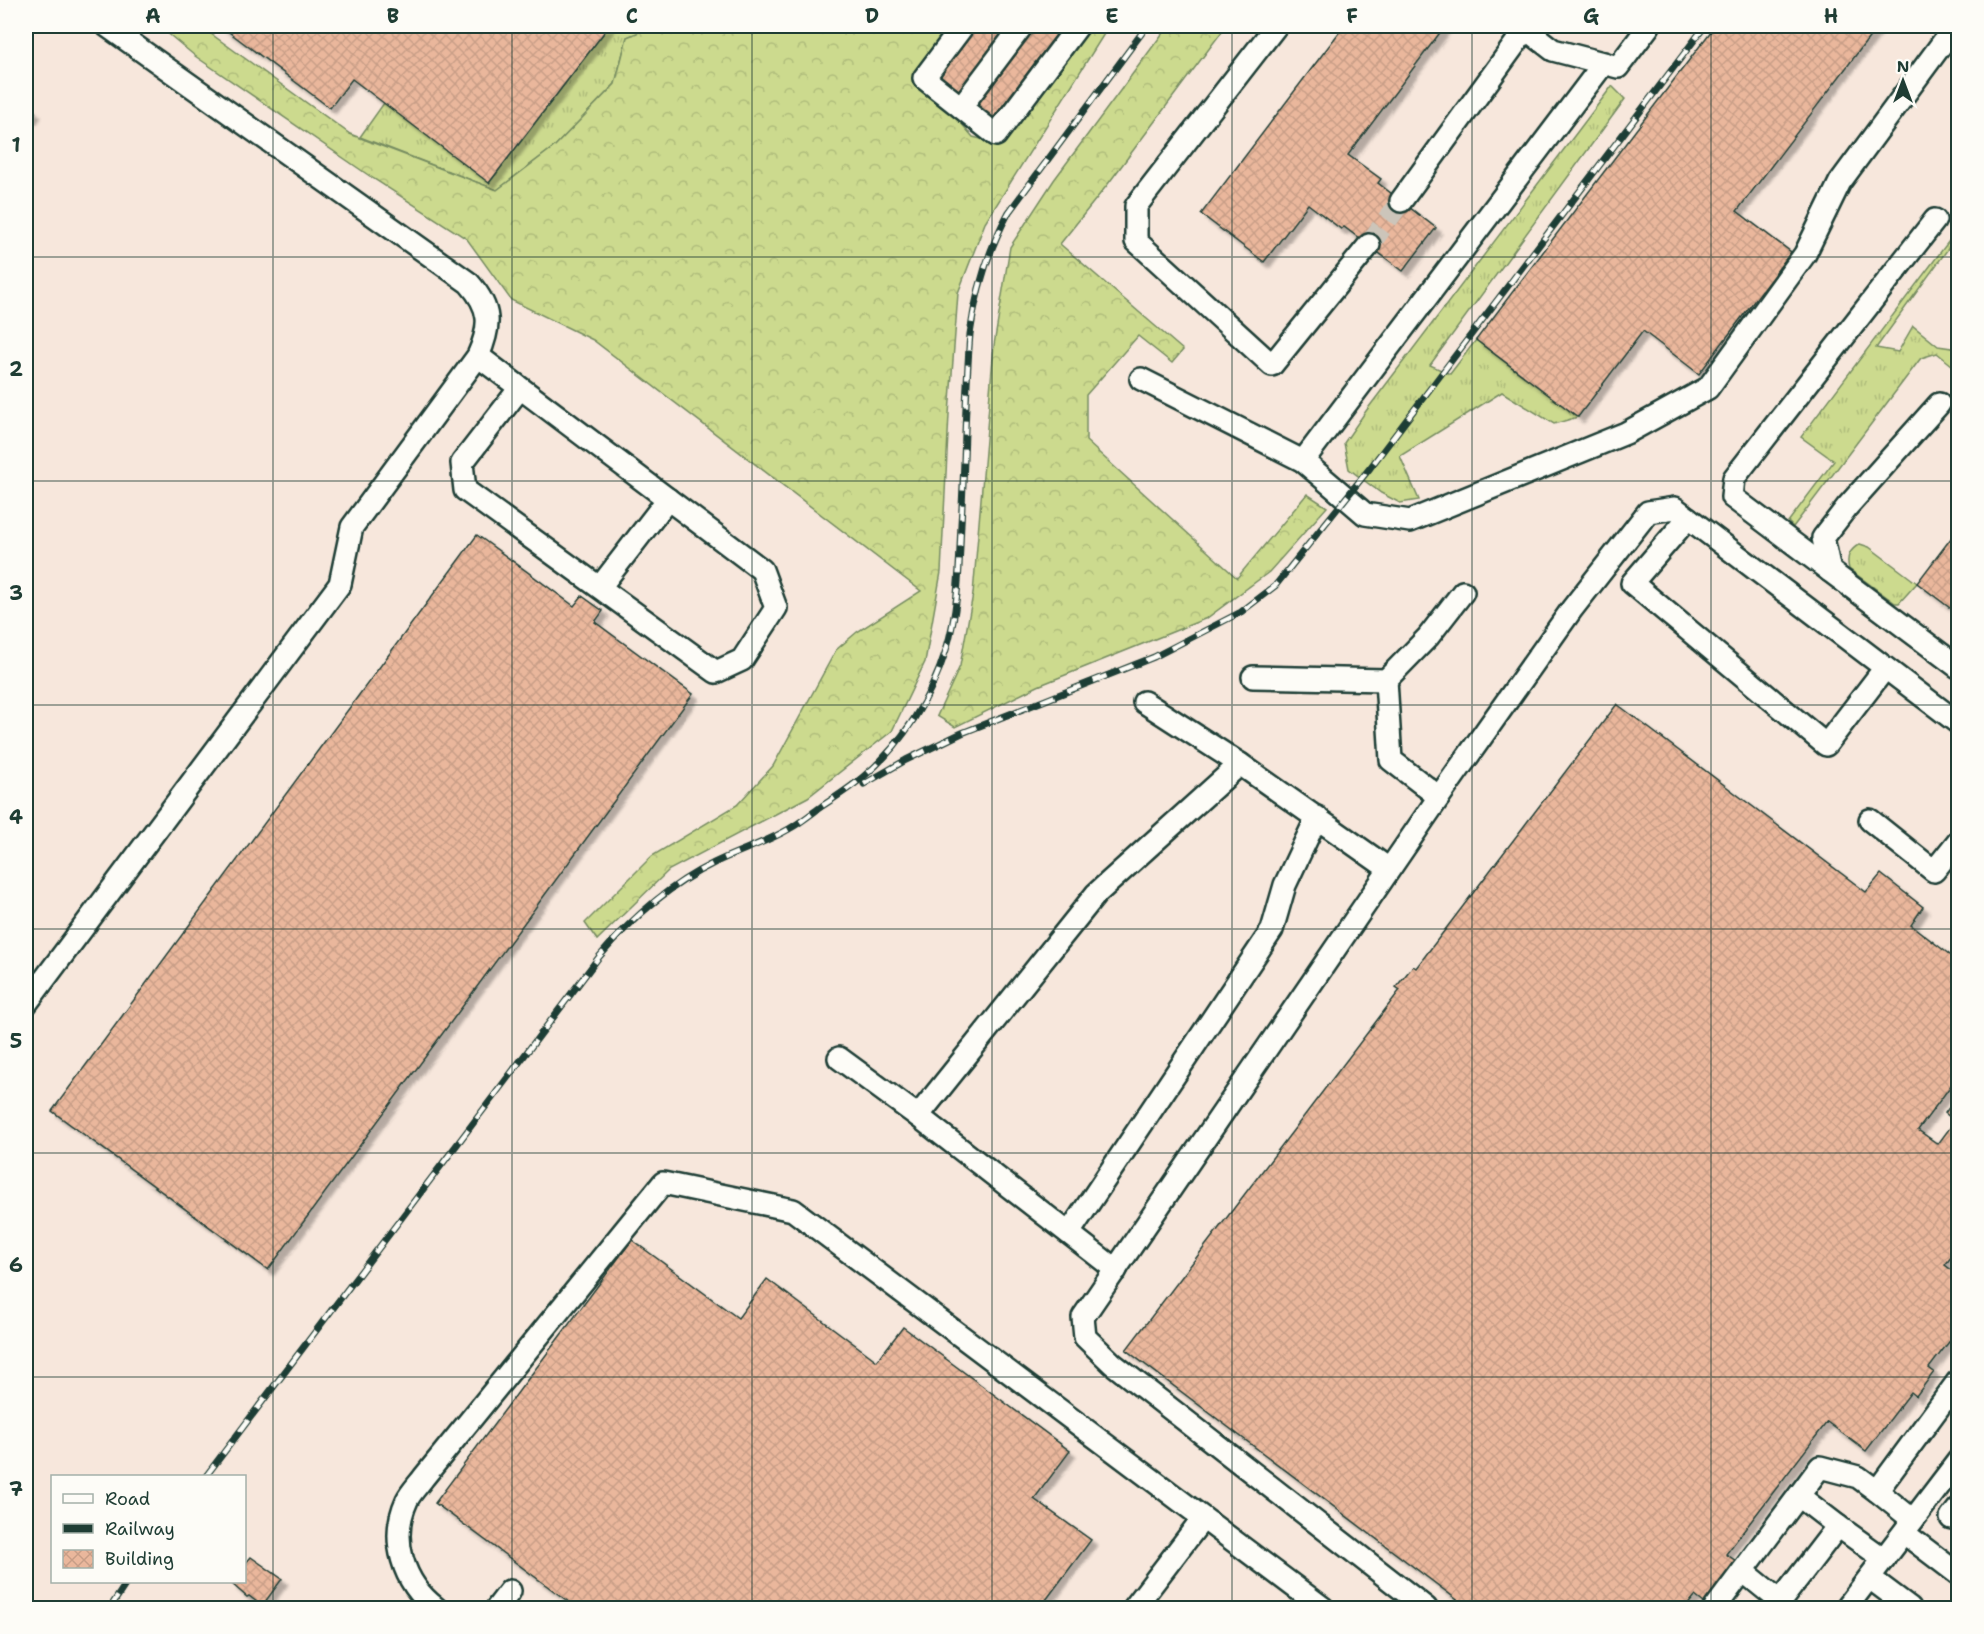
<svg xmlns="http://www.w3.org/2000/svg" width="1984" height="1634" viewBox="0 0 1984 1634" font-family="'Shantell Sans',sans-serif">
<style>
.grass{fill:url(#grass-tufts);stroke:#768c61;stroke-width:1.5}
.forest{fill:url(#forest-crowns);stroke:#768c61;stroke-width:1.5}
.building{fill:url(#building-cross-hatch);stroke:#1f3d34;stroke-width:1.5;filter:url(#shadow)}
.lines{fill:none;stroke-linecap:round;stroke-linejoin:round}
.minor-tunnel{stroke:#ccc5ba;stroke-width:21;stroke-dasharray:21 10;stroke-linecap:butt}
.minor-casing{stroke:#1f3d34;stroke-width:26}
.minor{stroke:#fdfcf7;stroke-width:21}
.rail-casing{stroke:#1f3d34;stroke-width:7}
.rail{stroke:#fdfcf7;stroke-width:4.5;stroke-dasharray:14;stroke-linecap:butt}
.grid{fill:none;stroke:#1f3d34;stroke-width:1.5;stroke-opacity:0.55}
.neatline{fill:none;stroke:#1f3d34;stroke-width:2}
.grid-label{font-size:20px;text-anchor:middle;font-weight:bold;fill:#1f3d34}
</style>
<defs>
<pattern id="grass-tufts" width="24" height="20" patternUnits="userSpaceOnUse" patternTransform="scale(1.5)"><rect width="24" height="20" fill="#ccda8e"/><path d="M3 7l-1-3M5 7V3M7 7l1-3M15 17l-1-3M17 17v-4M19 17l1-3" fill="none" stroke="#afbc7b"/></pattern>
<pattern id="forest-crowns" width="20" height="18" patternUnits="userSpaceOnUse" patternTransform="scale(1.5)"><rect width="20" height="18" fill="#ccda8e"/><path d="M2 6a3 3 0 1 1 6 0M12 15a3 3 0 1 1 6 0" fill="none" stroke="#afbc7b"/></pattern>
<pattern id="building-cross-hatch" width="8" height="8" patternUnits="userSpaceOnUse" patternTransform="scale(1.5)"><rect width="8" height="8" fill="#eab79c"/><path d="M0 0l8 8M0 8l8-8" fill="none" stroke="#c89e87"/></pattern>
<filter id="shadow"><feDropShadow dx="5.5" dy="5.5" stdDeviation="1.5" flood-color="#0004"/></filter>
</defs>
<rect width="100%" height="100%" fill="#f7e7dc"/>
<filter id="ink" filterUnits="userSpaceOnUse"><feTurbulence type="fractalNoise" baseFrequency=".0167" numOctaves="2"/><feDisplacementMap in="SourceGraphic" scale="12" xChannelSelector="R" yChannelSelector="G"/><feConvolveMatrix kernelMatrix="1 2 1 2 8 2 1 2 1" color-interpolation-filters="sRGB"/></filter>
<g filter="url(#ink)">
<g class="grass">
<polygon points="609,26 654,26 627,37 615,84 555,146 497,190 360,137 384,103 490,182"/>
<polygon points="1612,86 1625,99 1430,365 1450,374 1476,340 1578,417 1554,424 1502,392 1400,456 1419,500 1400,503 1381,493 1349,469 1344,443 1366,411"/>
<polygon points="1958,229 1958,235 1876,348 1898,352 1913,326 1938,346 1958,349 1958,370 1937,353 1921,358 1793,527 1788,522 1834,461 1801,437"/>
<path d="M 1860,544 L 1869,547 L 1917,583 L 1899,603 L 1895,603 L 1849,569 C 1846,557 1849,550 1860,544 Z"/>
</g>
<g class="forest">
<polygon points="159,26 200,26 350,134 497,190 555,146 615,84 627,37 654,26 951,26 912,78 937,95 973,137 1001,144 1091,26 1109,26 985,223 958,293 949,414 941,572 925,662 892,731 808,797 669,870 597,940 585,923 652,856 737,805 773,766 836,650 857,632 921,591 593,340 511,300 467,239 374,179 195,56"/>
<polygon points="1168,26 1226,26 1108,184 1060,244 1183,350 1172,363 1138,336 1086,395 1086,441 1237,578 1307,494 1327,507 1269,572 1207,618 1038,686 955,727 937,716 960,666 973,594 994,345 1010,247 1054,180"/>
</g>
<g class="building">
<polygon points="221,26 609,26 489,183 352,79 330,108"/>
<polygon points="976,26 1009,26 958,95 936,79"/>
<polygon points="1033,26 1063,26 992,120 973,106"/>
<polygon points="1344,26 1445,26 1348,155 1381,179 1378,183 1436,228 1403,271 1344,227 1341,229 1308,204 1264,262 1201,214"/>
<polygon points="1715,26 1878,26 1737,211 1791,252 1699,374 1643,331 1578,417 1476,340"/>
<polygon points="26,104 35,112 30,119 26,116"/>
<polygon points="1958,529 1958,614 1917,583"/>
<polygon points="477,535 574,606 582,596 603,611 595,622 693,694 268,1270 52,1111"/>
<polygon points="1617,704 1866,892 1881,874 1923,907 1911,925 1958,961 1958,1076 1918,1130 1938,1144 1955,1121 1945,1113 1955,1099 1958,1101 1958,1248 1945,1265 1958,1275 1952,1288 1958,1293 1958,1330 1929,1368 1934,1372 1916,1396 1911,1392 1866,1451 1827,1422 1726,1554 1736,1561 1704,1603 1695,1596 1685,1608 1468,1608 1126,1350 1400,990 1396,987 1413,966 1416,968"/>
<polygon points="632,1240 738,1318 767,1279 877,1361 903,1327 1070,1451 1034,1499 1091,1540 1040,1608 577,1608 435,1503"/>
<polygon points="251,1557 282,1579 262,1606 249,1596 247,1597 232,1584 234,1582 244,1582 244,1565"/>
</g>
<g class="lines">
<polyline class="minor-tunnel" points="1369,245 1401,201"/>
<g class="minor-casing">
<g id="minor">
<polyline points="963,26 924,78 996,135 1078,26"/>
<polyline points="1276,26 1136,206 1136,241 1272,365 1369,245"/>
<polyline points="1522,26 1553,50 1618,67 1649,26"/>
<polyline points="961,107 1022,26"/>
<polyline points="1401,201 1526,29"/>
<polyline points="478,356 762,570 776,608 742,660 716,672 465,490 462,463 520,388"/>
<polyline points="1141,379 1303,461 1365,514 1410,521 1626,433 1708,388 1805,254 1840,182 1955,26"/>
<polyline points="1939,404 1847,507 1823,538 1830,571 1958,667"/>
<polyline points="1303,461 1604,63"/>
<polyline points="1688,518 1632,583 1826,745 1885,668"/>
<polyline points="1830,571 1732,497 1734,478 1935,220"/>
<polyline points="600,587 668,499"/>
<polyline points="1253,677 1386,680 1428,637 1463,592"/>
<polyline points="1386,680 1391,760 1439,797"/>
<polyline points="1144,702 1240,764"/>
<polyline points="1870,820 1934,871 1958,841"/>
<path d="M 26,1004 L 340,584 L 352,527 L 478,356 C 491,326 492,309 469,283 L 107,26"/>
<polyline points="839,1058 918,1116 1096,894 1240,764 1389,869"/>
<polyline points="918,1116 1116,1270"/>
<polyline points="1069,1233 1272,930 1285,885 1317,817"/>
<polyline points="1877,1491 1913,1520"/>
<polyline points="1799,1496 1838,1526"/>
<polyline points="1951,1518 1958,1509"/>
<polyline points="1904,1533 1958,1574"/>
<polyline points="1743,1571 1780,1601"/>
<polyline points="1870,1578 1910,1608"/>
<path d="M 436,1608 C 403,1583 389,1539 407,1500 C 411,1492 419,1484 424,1477 L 663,1183 L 793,1210 L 1323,1608"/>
<polyline points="497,1608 510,1591"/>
<polyline points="1134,1608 1203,1518"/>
<polyline points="1426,1608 1113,1364 1085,1337 1083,1317 1439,797 1572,609 1648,512 1675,508 1958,723"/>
<polyline points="1715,1608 1820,1467 1858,1477 1877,1491 1958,1381"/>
<polyline points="1775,1608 1838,1526 1884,1559"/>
<polyline points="1846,1608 1958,1461"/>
</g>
</g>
<use href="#minor" class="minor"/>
<g class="rail-casing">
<g id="rail">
<polyline points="864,784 906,760 962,733 1154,657 1241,612 1275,586 1370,468 1705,26"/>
<path d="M 206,1476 L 599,957 C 632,918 669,885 714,863 C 738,851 765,843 789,829 C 800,823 811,814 822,806 C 836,797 850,788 863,777 C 902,745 931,698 946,650 C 959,609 959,566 961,524 C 965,461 965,397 970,334 C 976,291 988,250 1009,212 L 1147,26"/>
<polyline points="26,1588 31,1608"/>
<polyline points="110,1608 127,1582"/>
</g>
</g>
<use href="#rail" class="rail"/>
</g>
</g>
<path class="grid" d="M 273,26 L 273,1608M 512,26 L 512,1608M 752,26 L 752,1608M 992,26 L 992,1608M 1232,26 L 1232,1608M 1472,26 L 1472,1608M 1711,26 L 1711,1608M 26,257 L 1958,257M 26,481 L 1958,481M 26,705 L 1958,705M 26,929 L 1958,929M 26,1153 L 1958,1153M 26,1377 L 1958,1377"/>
<rect width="1984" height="1634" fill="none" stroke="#fdfcf7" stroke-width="66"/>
<rect x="51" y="1475" width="195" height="108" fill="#fdfcf7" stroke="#a4b0a9" stroke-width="1.5"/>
<rect x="63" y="1494" width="30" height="9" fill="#fdfcf7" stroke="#a4b0a9" stroke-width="1.5"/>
<text x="105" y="1505" font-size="18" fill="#1f3d34">Road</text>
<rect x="63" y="1524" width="30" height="9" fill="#1f3d34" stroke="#a4b0a9" stroke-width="1.5"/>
<text x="105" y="1535" font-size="18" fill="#1f3d34">Railway</text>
<rect x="63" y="1550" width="30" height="18" fill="url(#building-cross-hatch)" stroke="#a4b0a9" stroke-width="1.5"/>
<text x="105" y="1565" font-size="18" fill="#1f3d34">Building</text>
<g transform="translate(1903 81)" stroke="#fdfcf7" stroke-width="4.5" paint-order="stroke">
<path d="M0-4.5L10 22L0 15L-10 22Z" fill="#1f3d34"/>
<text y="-9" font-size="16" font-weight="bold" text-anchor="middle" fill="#1f3d34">N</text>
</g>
<rect x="33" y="33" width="1918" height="1568" class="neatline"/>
<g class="grid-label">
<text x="153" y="23">A</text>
<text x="393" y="23">B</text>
<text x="632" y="23">C</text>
<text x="872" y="23">D</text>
<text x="1112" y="23">E</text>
<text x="1352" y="23">F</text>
<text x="1591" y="23">G</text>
<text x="1831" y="23">H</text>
<text x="16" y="152">1</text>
<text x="16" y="376">2</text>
<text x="16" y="600">3</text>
<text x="16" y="824">4</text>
<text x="16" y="1048">5</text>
<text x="16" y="1272">6</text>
<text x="16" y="1496">7</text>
</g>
</svg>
